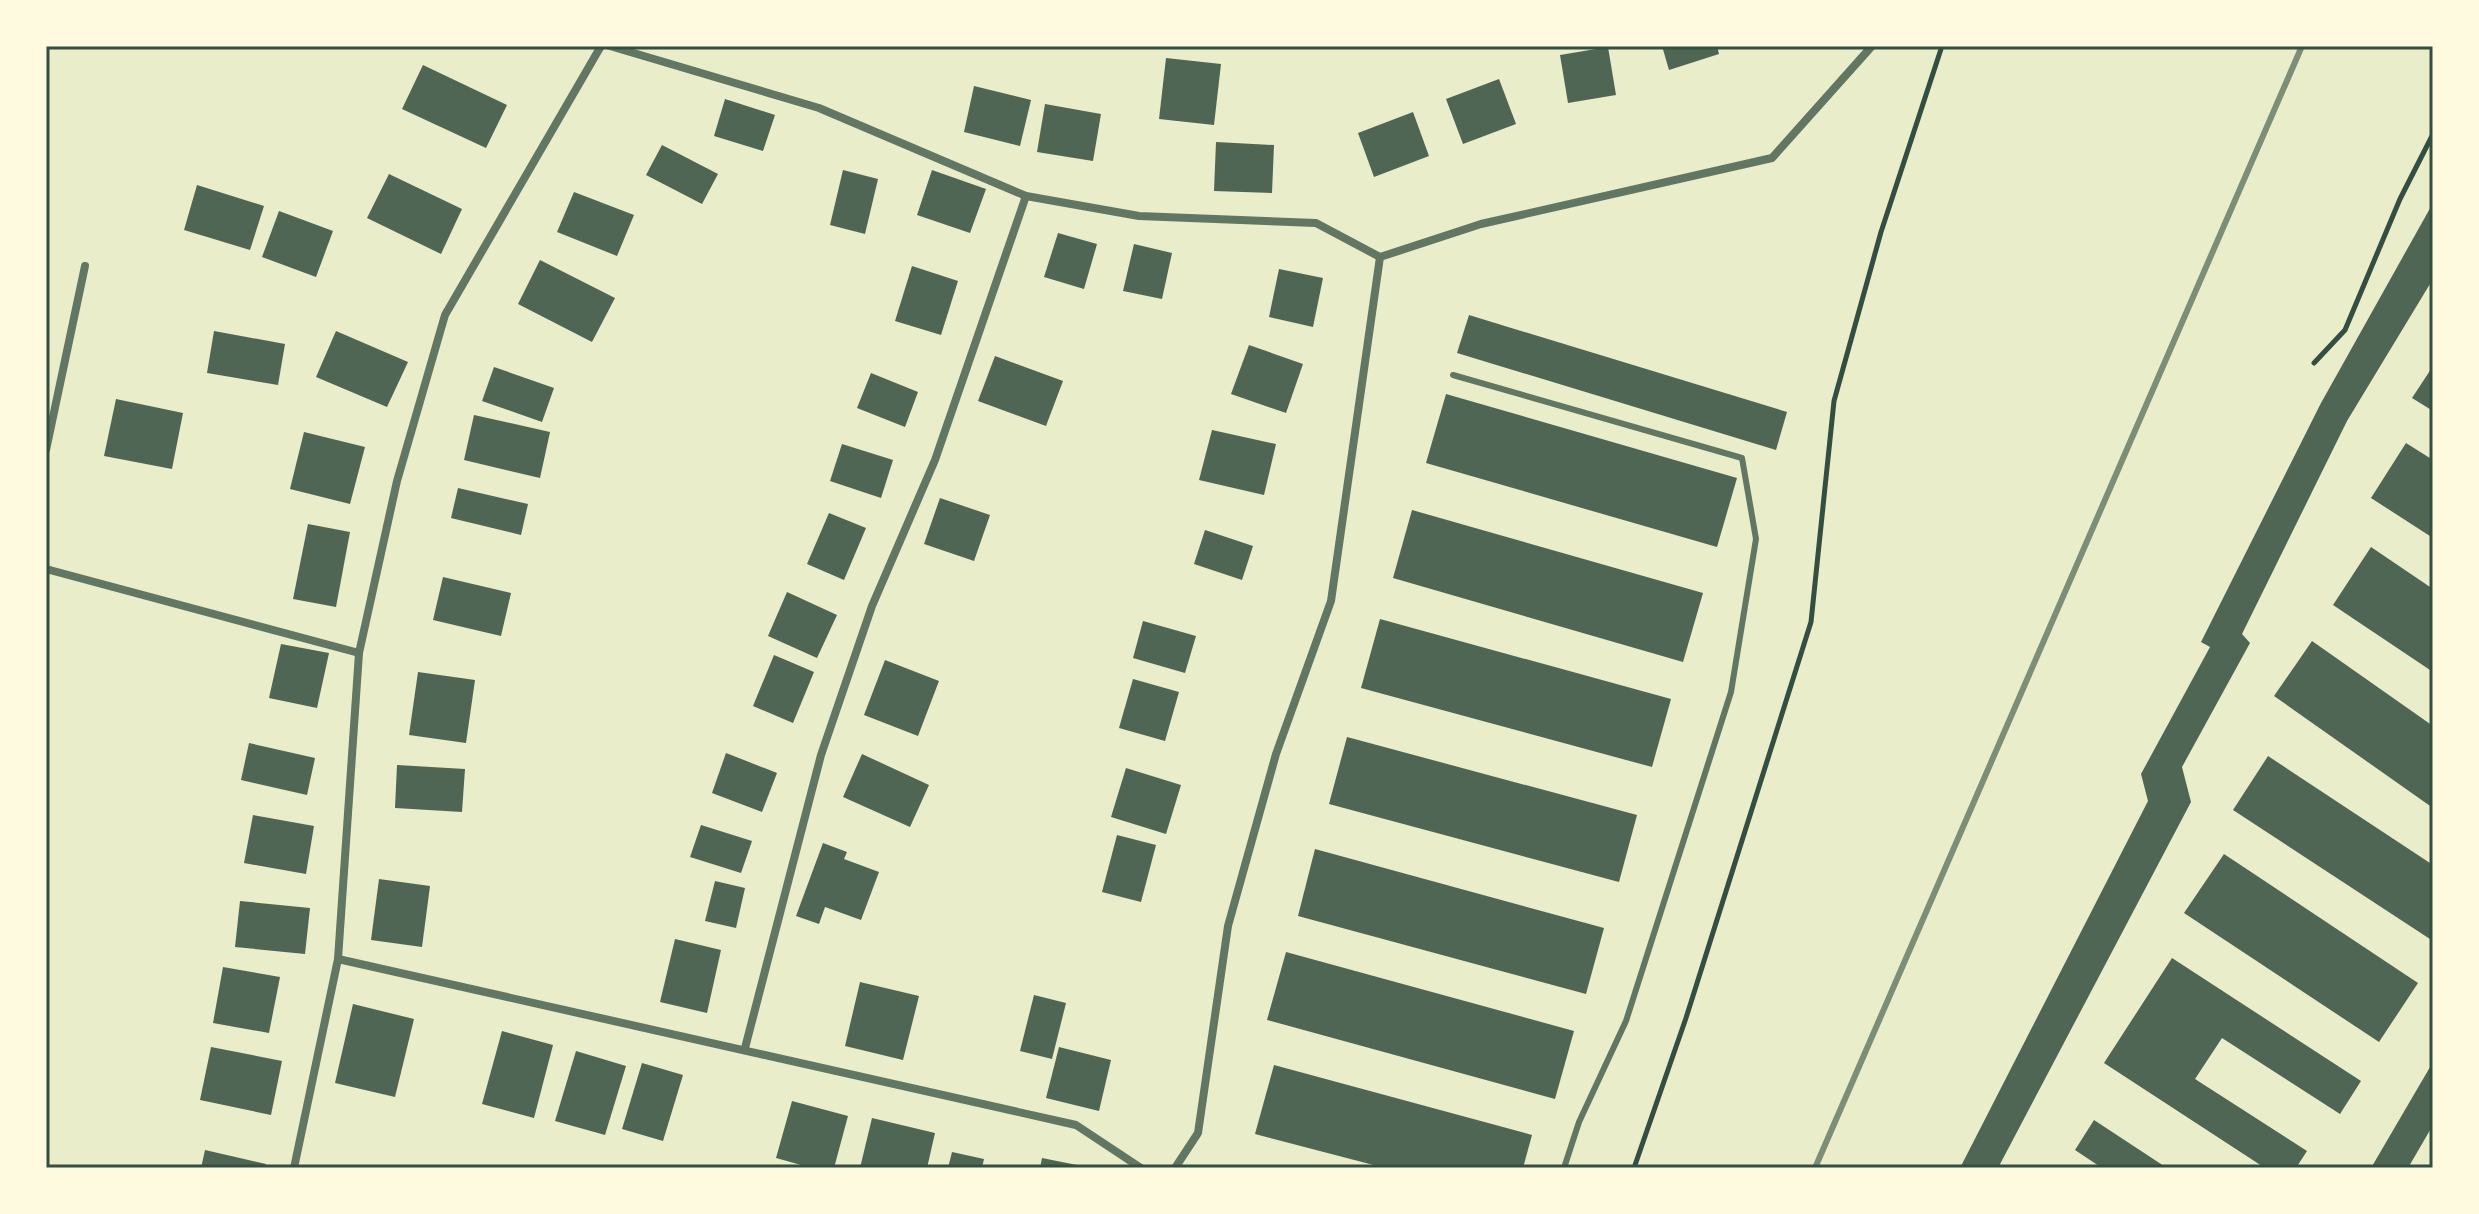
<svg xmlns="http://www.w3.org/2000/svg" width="2479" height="1214" viewBox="0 0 2479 1214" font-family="'Sofia Sans Condensed',sans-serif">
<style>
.building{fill:#4f6655}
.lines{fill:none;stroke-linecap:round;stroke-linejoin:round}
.path{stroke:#344e41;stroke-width:5}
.service{stroke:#617663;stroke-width:6}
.minor{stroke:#617663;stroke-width:8}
.rail{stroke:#7c8e77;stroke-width:6}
.neatline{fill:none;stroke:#344e41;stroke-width:3}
</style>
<rect width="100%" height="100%" fill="#e9edc9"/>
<g class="building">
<polygon points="1662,46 1717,46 1719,54 1669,70"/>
<polygon points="1608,47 1616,95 1568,103 1560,55"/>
<polygon points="1166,58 1221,64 1214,125 1159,119"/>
<polygon points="423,65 507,105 486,148 402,109"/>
<polygon points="1499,79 1516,124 1463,144 1446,99"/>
<polygon points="974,86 1031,100 1020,146 964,132"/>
<polygon points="725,99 775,115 763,151 714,136"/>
<polygon points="1045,104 1101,114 1093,161 1037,152"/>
<polygon points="1413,112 1429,156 1374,177 1358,133"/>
<polygon points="1216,142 1274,145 1272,193 1214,191"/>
<polygon points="662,145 718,174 702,204 646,175"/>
<polygon points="843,170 878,179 865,234 830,225"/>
<polygon points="932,170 986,189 970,233 917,215"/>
<polygon points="389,174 462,209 441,254 367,218"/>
<polygon points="197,185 264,206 250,250 184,230"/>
<polygon points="574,192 634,215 617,256 557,232"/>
<polygon points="2433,203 2433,279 2347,421 2242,634 2250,643 2182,767 2191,802 1998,1168 1960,1168 2148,801 2141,774 2210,647 2201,642 2321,403"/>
<polygon points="279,211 333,231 316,277 262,257"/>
<polygon points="1058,233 1097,244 1084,289 1044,277"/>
<polygon points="1134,244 1172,253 1162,299 1123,291"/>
<polygon points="540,260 615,298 592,342 518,304"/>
<polygon points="912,266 958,281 941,335 895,321"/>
<polygon points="1279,269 1323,278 1313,327 1269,317"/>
<polygon points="1469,315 1787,412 1776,450 1457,353"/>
<polygon points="214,331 285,344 278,385 207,373"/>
<polygon points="336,331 408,362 387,407 316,377"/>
<polygon points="1249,345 1303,364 1286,413 1231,394"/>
<polygon points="995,356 1063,381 1046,426 978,401"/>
<polygon points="2433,366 2433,411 2412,398"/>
<polygon points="494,367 554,388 542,422 482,401"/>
<polygon points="871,373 918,392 905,427 857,408"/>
<polygon points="1446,394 1737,478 1717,547 1426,463"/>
<polygon points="116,399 183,413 172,469 104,456"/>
<polygon points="474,415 550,432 540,478 464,460"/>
<polygon points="1212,430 1276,444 1264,495 1199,480"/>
<polygon points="304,432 365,447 350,504 290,489"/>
<polygon points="2406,443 2433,460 2433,538 2371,498"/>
<polygon points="842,444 893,460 881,498 830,481"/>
<polygon points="458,488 528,504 521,535 451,518"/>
<polygon points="940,498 990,515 974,561 924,544"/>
<polygon points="1412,510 1703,593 1683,662 1393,578"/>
<polygon points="829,513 866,528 844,580 807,564"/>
<polygon points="308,524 350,532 336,607 293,599"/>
<polygon points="1205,530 1253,546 1242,580 1194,564"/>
<polygon points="2371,547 2433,589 2433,672 2333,605"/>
<polygon points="443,577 511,593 501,636 433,620"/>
<polygon points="787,592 837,615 817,658 768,636"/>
<polygon points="1380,619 1671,699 1652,767 1361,688"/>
<polygon points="1143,621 1196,636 1185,673 1133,658"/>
<polygon points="2312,641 2433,726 2433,808 2274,696"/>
<polygon points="281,644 329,653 317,708 269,698"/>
<polygon points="774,655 814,672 793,723 753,706"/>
<polygon points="885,660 939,681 918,736 864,715"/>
<polygon points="418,672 475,680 466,743 409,735"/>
<polygon points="1133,679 1179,692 1165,741 1119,728"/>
<polygon points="1347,737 1637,815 1619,882 1329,804"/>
<polygon points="249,743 315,758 307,795 241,780"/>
<polygon points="726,753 777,773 762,812 712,793"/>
<polygon points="862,754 929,785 910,827 843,797"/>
<polygon points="2268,756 2433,865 2433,941 2233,810"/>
<polygon points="397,765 465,769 462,812 395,808"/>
<polygon points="1126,768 1181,785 1166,834 1111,817"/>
<polygon points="253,815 314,826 306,874 244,863"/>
<polygon points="701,825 752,841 741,873 690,857"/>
<polygon points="1117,835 1156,845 1141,902 1102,892"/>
<polygon points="823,843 847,852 844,859 879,872 861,920 825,907 819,924 796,916"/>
<polygon points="1315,849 1604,928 1586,994 1298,916"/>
<polygon points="2224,854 2418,983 2379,1042 2184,913"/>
<polygon points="379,879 430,886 422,947 371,940"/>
<polygon points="715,881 745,888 736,928 705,921"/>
<polygon points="240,901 310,908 305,954 235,947"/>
<polygon points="675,939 721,950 707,1013 660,1002"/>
<polygon points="1286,952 1574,1031 1555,1099 1267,1020"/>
<polygon points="2172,958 2361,1081 2340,1114 2222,1038 2195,1079 2307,1151 2296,1168 2265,1168 2104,1063"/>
<polygon points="223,967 280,977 269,1033 213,1023"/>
<polygon points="860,982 919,996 903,1060 845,1046"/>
<polygon points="1034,995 1066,1003 1052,1059 1020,1051"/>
<polygon points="353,1004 414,1019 395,1097 335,1083"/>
<polygon points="502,1031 553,1045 534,1118 482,1104"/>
<polygon points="211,1047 282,1061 271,1115 200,1100"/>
<polygon points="1059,1047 1111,1060 1099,1111 1046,1098"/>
<polygon points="576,1051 626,1066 605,1135 555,1121"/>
<polygon points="2433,1062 2433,1125 2408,1168 2371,1168"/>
<polygon points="642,1063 683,1075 663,1141 622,1129"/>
<polygon points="1274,1065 1532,1135 1523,1168 1385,1168 1255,1134"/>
<polygon points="792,1101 848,1116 834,1168 812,1168 776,1158"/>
<polygon points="872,1118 935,1133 927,1168 860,1168"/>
<polygon points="2094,1120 2167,1168 2102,1168 2075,1150"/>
<polygon points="205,1150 266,1164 265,1168 201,1168"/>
<polygon points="952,1152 984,1159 982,1168 948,1168"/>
<polygon points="1042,1158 1087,1167 1087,1168 1040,1168"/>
</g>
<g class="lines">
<g class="path">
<polyline points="2314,363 2345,330 2400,199 2433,134"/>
<polyline points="1634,1168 1686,1018 1811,622 1834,401 1881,232 1942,46"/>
</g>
<polyline class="service" points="1453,375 1742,458 1756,539 1731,692 1626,1021 1579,1122 1564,1168"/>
<g class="minor">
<polyline points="610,46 819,108 1026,196 1139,216 1316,223 1380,257"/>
<polyline points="46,450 85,266"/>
<polyline points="46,569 359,653"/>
<polyline points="338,959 1076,1125 1141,1168"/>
<polyline points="745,1048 821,755 872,606 935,460 1026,196"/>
<polyline points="294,1168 338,959 359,653 397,481 445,315 601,46"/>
<polyline points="1175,1168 1198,1133 1228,926 1276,754 1331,601 1380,257 1481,224 1772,158 1872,46"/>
</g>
<polyline class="rail" points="1815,1168 2302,46"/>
</g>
<rect width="2479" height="1214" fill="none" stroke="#fefae0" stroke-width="96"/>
<rect x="48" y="48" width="2383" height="1118" class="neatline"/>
</svg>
